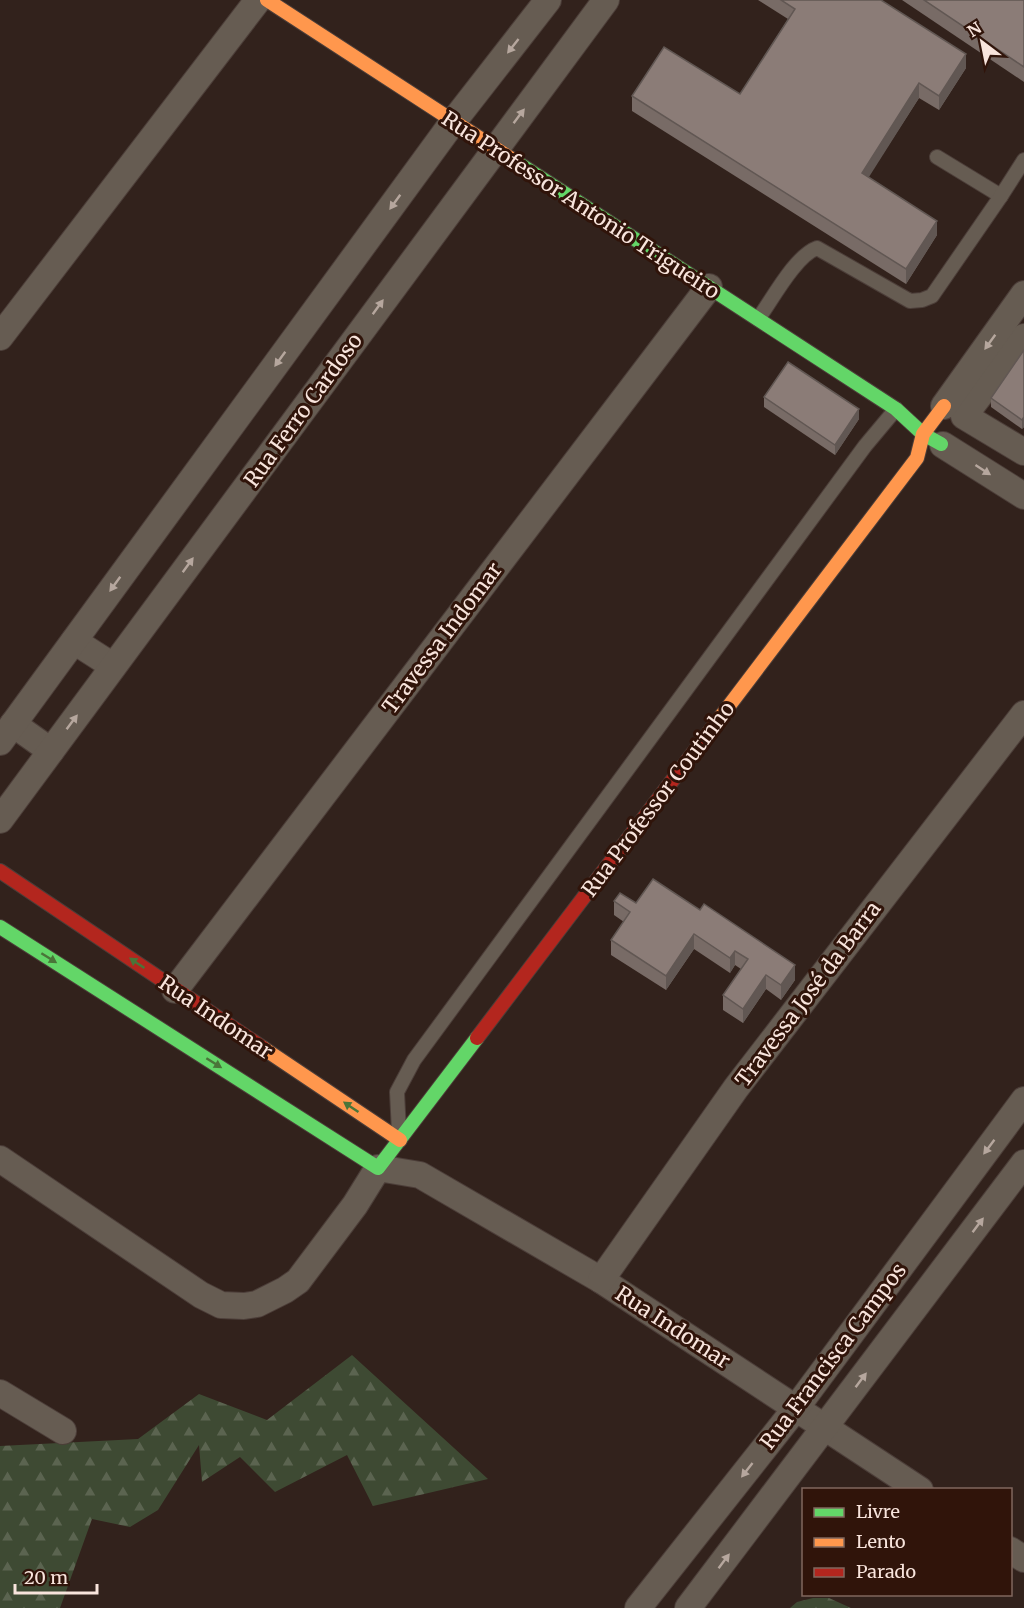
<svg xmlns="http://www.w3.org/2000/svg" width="1024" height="1608" viewBox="0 0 1024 1608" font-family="Merriweather,serif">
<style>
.forest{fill:url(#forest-firs)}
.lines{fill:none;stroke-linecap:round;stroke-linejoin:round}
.lane-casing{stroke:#4c3e39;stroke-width:16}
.street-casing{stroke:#4c3e39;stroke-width:28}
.fast-casing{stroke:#4c3e39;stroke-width:16}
.slow-casing{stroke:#4c3e39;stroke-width:16}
.jam-casing{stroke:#4c3e39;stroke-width:16}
.lane{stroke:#665c52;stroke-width:14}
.street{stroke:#665c52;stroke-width:26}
.fast{stroke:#63d668;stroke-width:14}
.slow{stroke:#ff974d;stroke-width:14}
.jam{stroke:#b3261e;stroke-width:14}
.wall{fill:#786b66}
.shaded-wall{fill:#615753}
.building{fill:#8b7c77;stroke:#615753;stroke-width:1.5}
.oneway{fill:#b6a79e}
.oneway2{fill:#4a7539}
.labels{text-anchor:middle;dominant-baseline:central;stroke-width:6;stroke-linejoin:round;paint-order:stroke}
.street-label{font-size:21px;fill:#f8e4dc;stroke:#30140a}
</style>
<defs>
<pattern id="forest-firs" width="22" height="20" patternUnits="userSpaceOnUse" patternTransform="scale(1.5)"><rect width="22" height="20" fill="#3e4a33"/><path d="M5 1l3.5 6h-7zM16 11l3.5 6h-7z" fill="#5b6450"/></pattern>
</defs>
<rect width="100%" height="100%" fill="#32221c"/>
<g class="forest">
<polygon points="352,1355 488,1479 373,1506 347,1455 275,1492 240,1457 202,1482 199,1445 158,1510 130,1527 92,1519 60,1608 0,1608 0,1446 138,1439 199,1394 267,1420"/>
<polygon points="813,1598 829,1598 851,1608 790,1608 797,1602"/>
</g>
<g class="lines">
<g class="lane-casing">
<g id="lane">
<polyline points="937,157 1001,196"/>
<path d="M 758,319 C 772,300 795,256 817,248 L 910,301 L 922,300 L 932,296 L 1001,196 L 1024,160"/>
<polyline points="399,1132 397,1092 414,1060 865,446 896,409"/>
</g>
</g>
<g class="street-casing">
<g id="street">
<polyline points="0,337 258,0"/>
<polyline points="1024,337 964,416 1024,452"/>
<polyline points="944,406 1024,294"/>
<polyline points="943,445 1024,496"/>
<polyline points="74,641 113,666"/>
<polyline points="13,724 51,751"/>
<polyline points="0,742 453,122 548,0"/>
<polyline points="0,820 606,0"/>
<polyline points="175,990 709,287"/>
<polyline points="0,1159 201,1295 221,1305 244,1306 257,1304 285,1290 298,1281 355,1205 378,1168 420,1175 601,1280 920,1490"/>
<polyline points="601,1280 736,1088 1024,714"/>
<polyline points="0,1393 63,1431"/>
<polyline points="1010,1550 1024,1559"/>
<polyline points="638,1608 796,1408 1024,1100"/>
<polyline points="688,1608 1024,1163"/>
</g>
</g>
<g class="fast-casing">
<g id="fast">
<polyline points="518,163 896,409 923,434 941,444"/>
<polyline points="0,927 378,1168 477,1038"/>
</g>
</g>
<g class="slow-casing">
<g id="slow">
<polyline points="267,0 518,163"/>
<polyline points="700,744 917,458 923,434 944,406"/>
<polyline points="263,1048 400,1140"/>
</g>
</g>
<g class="jam-casing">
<g id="jam">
<polyline points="0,871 263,1048"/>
<polyline points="477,1038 700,744"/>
</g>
</g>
<use href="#lane" class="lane"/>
<use href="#street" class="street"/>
<use href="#fast" class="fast"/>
<use href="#slow" class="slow"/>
<use href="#jam" class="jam"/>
</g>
<g class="wall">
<polygon points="758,0 881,0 966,68 939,110 919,98 868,177 937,235 906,284 632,111 632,96 740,94 788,19"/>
<polygon points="902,0 1024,0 1024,82"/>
<polygon points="1024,350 1024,427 1022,429 991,407 991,398"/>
<polygon points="764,397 859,419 835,455 764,407"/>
<polygon points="614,901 636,903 795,980 781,1000 766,989 743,1023 723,1010 723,995 741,969 735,965 730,973 694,949 666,990 611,955 611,940 624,922 614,915"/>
</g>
<g class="shaded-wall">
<polygon points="966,54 966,68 939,110 939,96"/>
<polygon points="919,83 919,98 862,188 862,173"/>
<polygon points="937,221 937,235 906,284 906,269"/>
<polygon points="859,409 859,419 835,455 835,445"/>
<polygon points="1024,417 1024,427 1022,429 1022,420"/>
<polygon points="694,934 694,949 666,990 666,976"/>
<polygon points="735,951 735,965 730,973 730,958"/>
<polygon points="795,965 795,980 781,1000 781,985"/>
<polygon points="766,975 766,989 743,1023 743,1009"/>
</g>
<g class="building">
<polygon points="781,0 881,0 966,54 939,96 919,83 862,173 937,221 906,269 632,96 664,47 740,94 795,9"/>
<polygon points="924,0 1024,0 1024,67"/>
<polygon points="1024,350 1024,417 1022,420 991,398"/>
<polygon points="788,362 859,409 835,445 764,397"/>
<polygon points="653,879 700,910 704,904 795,965 781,985 766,975 743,1009 723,995 748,959 735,951 730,958 694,934 666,976 611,940 630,912 614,901 620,893 636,903"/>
</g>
<defs><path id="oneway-solid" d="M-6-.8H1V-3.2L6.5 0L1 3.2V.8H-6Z" transform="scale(1.5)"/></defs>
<g class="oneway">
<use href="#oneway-solid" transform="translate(513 46) rotate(128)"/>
<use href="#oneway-solid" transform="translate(519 116) rotate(-53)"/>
<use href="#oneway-solid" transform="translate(395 202) rotate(126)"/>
<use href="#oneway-solid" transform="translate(378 307) rotate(-54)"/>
<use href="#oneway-solid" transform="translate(990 342) rotate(126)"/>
<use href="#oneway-solid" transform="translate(280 359) rotate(126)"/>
<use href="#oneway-solid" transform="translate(983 470) rotate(33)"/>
<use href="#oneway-solid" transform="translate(188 565) rotate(-54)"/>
<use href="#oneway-solid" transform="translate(115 584) rotate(126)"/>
<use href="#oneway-solid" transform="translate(72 722) rotate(-53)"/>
<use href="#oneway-solid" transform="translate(989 1147) rotate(127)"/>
<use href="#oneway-solid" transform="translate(978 1225) rotate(-53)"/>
<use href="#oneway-solid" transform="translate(861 1380) rotate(-53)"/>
<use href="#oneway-solid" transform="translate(747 1470) rotate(128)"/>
<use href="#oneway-solid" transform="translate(724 1561) rotate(-53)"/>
</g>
<g class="oneway2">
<use href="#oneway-solid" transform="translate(49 958) rotate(32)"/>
<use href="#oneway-solid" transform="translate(137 963) rotate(-146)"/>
<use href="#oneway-solid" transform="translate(214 1063) rotate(32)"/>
<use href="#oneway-solid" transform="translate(351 1107) rotate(-146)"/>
</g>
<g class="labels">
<g class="street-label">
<text transform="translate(581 205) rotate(33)">Rua Professor Antonio Trigueiro</text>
<text transform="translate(303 410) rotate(-54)">Rua Ferro Cardoso</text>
<text transform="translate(442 638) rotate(-53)">Travessa Indomar</text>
<text transform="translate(658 799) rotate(-53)">Rua Professor Coutinho</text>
<text transform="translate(808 994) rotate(-53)">Travessa José da Barra</text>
<text transform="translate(216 1017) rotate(34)">Rua Indomar</text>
<text transform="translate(673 1327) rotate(33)">Rua Indomar</text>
<text transform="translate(833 1356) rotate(-53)">Rua Francisca Campos</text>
</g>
</g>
<rect x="802" y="1488" width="210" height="108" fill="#30140a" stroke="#80675e" stroke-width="1.5"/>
<rect x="814" y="1508" width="30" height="9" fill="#63d668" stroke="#80675e" stroke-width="1.5"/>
<text x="856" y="1518" font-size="18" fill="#f8e4dc">Livre</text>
<rect x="814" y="1538" width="30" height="9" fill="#ff974d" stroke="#80675e" stroke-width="1.5"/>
<text x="856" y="1548" font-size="18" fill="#f8e4dc">Lento</text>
<rect x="814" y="1568" width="30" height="9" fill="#b3261e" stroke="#80675e" stroke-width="1.5"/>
<text x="856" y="1578" font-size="18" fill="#f8e4dc">Parado</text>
<g transform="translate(982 42) rotate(328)" stroke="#30140a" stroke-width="4.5" paint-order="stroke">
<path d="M0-4.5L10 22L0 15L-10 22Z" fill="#f8e4dc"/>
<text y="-9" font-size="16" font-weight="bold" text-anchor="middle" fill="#f8e4dc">N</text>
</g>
<path d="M15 1584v9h82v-9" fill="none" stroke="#f8e4dc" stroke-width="3"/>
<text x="24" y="1584" font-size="18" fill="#f8e4dc" stroke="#30140a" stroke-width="4.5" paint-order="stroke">20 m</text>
</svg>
